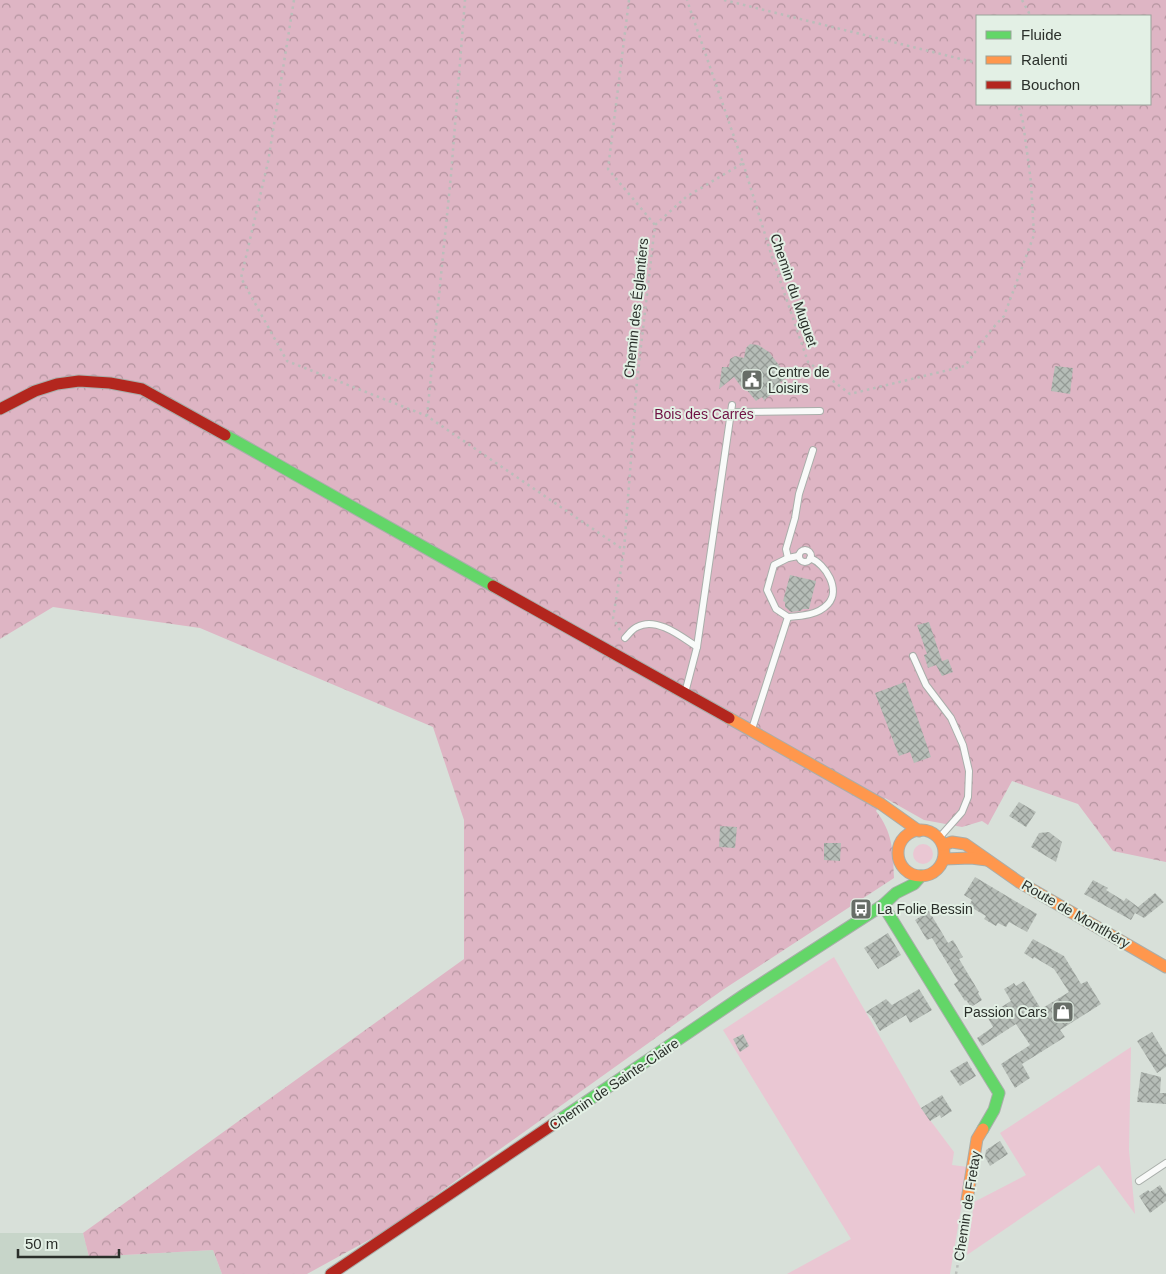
<svg xmlns="http://www.w3.org/2000/svg" width="1166" height="1274" viewBox="0 0 1166 1274" font-family="Arial,sans-serif">
<style>
.built{fill:#c7d5c9}
.grass{fill:#eac7d3}
.forest{fill:url(#forest-crowns);fill-rule:evenodd}
.building{fill:url(#building-cross-hatch)}
.lines{fill:none;stroke-linecap:round;stroke-linejoin:round}
.lane-casing{stroke:#a9aeaa;stroke-width:8}
.fast-casing{stroke:#a9aeaa;stroke-width:13}
.slow-casing{stroke:#a9aeaa;stroke-width:13}
.jam-casing{stroke:#a9aeaa;stroke-width:13}
.path{stroke:#babeba;stroke-width:2.5;stroke-dasharray:2.5 4;stroke-linecap:butt}
.lane{stroke:#f9faf9;stroke-width:6}
.fast{stroke:#63d668;stroke-width:11}
.slow{stroke:#ff974d;stroke-width:11}
.jam{stroke:#b3261e;stroke-width:11}
.labels{text-anchor:middle;dominant-baseline:central;stroke-width:4;stroke-linejoin:round;paint-order:stroke}
.street-label{font-size:14px;fill:#2a2f2a;stroke:#e3f0e5}
.poi-label{font-size:14px;fill:#2a2f2a;stroke:#e3f0e5;text-anchor:start}
.park-label{font-size:14px;fill:#6f1043;stroke:#e3f0e5}
</style>
<defs>
<pattern id="forest-crowns" width="20" height="18" patternUnits="userSpaceOnUse" patternTransform="scale(1.25)"><rect width="20" height="18" fill="#deb5c4"/><path d="M2 6a3 3 0 1 1 6 0M12 15a3 3 0 1 1 6 0" fill="none" stroke="#b4949f"/></pattern>
<pattern id="building-cross-hatch" width="8" height="8" patternUnits="userSpaceOnUse" patternTransform="scale(1.25)"><rect width="8" height="8" fill="#b6bdb7"/><path d="M0 0l8 8M0 8l8-8" fill="none" stroke="#949a95"/></pattern>
</defs>
<rect width="100%" height="100%" fill="#d8e0d9"/>
<polygon class="built" points="0,1233 83,1233 89,1257 213,1250 222,1274 0,1274"/>
<g class="grass">
<circle cx="923" cy="854" r="10"/>
<polygon points="834,957 921,1108 954,1152 952,1165 968,1167 950,1274 787,1274 851,1239 723,1030"/>
<polygon points="1131,1047 1129,1150 1135,1214 1099,1165 967,1255 974,1202 1026,1175 1000,1133"/>
</g>
<path class="forest" d="M 0,0 L 1166,0 L 1166,862 L 1113,851 L 1078,804 L 1012,781 L 988,825 L 982,821 L 962,827 L 924,820 L 885,798 L 876,811 C 893,833 893,851 894,878 L 724,989 L 387,1230 L 307,1274 L 222,1274 L 213,1250 L 89,1257 L 83,1233 L 464,959 L 464,820 L 433,727 L 200,628 L 53,607 L 0,639 ZM 977,16 L 1150,16 L 1150,104 L 977,104 Z"/>
<g class="building">
<polygon points="750,344 758,345 769,352 788,377 778,384 780,388 764,400 762,397 756,401 745,388 742,388 734,377 719,389 722,367 729,367 730,359 735,356 744,358 746,348"/>
<polygon points="1055,366 1073,368 1070,394 1051,391"/>
<polygon points="790,575 816,581 809,609 803,609 800,611 791,612 785,607 785,602 783,601"/>
<polygon points="929,622 942,661 948,659 953,672 942,676 936,665 928,668 924,655 927,654 917,625"/>
<polygon points="905,682 931,757 914,763 910,752 899,756 875,693"/>
<polygon points="1019,802 1036,812 1026,827 1009,816"/>
<polygon points="720,826 737,827 735,848 719,847"/>
<polygon points="1049,832 1062,842 1056,862 1031,847 1039,833"/>
<polygon points="824,843 841,843 840,861 824,860"/>
<polygon points="975,877 1037,914 1027,932 1009,922 1006,927 998,923 996,926 984,919 986,916 969,906 972,900 964,895"/>
<polygon points="1093,880 1108,888 1106,890 1124,901 1126,898 1138,907 1155,893 1164,902 1144,918 1135,913 1131,920 1084,894"/>
<polygon points="929,911 948,943 953,940 963,957 959,959 979,992 978,993 982,1000 971,1007 966,1000 965,1001 954,984 958,981 932,938 927,940 915,920"/>
<polygon points="888,933 901,955 878,969 864,948"/>
<polygon points="1033,939 1064,956 1081,984 1087,981 1101,1004 1060,1030 1065,1037 1022,1064 1030,1078 1015,1088 1001,1064 1030,1045 1016,1024 982,1046 977,1038 993,1027 987,1016 1011,1001 1004,989 1014,983 1016,986 1024,981 1041,1009 1069,992 1054,969 1034,957 1033,959 1024,953"/>
<polygon points="919,989 932,1010 910,1023 906,1015 880,1031 871,1016 866,1012 886,999 892,1005"/>
<polygon points="1152,1032 1166,1055 1166,1067 1157,1073 1137,1041"/>
<polygon points="743,1034 749,1046 740,1052 733,1039"/>
<polygon points="967,1061 976,1076 960,1086 950,1071"/>
<polygon points="1141,1072 1161,1077 1160,1093 1166,1093 1166,1104 1137,1102"/>
<polygon points="942,1095 952,1111 941,1118 940,1115 930,1121 921,1108"/>
<polygon points="1000,1141 1008,1154 990,1166 985,1157 986,1150"/>
<polygon points="1160,1185 1166,1194 1166,1201 1150,1213 1139,1196 1148,1190 1150,1192"/>
</g>
<g class="lines">
<g class="lane-casing">
<g id="lane">
<polyline points="732,412 820,411"/>
<circle cx="805" cy="556" r="6"/>
<path d="M 798,556 L 788,558 L 774,565 L 767,590 L 776,609 L 788,617 C 802,616 818,615 828,604 C 841,590 826,564 810,558"/>
<polyline points="788,558 786,549 795,518 799,494 813,450"/>
<path d="M 625,638 C 629,634 632,629 637,627 C 656,616 682,637 697,647"/>
<polyline points="913,656 926,685 951,718 963,745 969,771 968,797 962,812 939,838"/>
<polyline points="685,693 697,647 732,405"/>
<polyline points="752,729 788,617"/>
<polyline points="1139,1181 1166,1163"/>
</g>
</g>
<g class="fast-casing">
<g id="fast">
<polyline points="225,435 493,586"/>
<polyline points="883,905 999,1093 994,1110 983,1129"/>
<polyline points="552,1125 744,995 883,905 896,893 914,884 921,876"/>
</g>
</g>
<g class="slow-casing">
<g id="slow">
<polyline points="729,718 881,804 919,831"/>
<circle cx="921" cy="853" r="23"/>
<polyline points="943,845 952,842 965,844 1019,882 1166,967"/>
<polyline points="944,859 971,858 987,860"/>
<polyline points="967,1200 977,1139 983,1129"/>
</g>
</g>
<g class="jam-casing">
<g id="jam">
<polyline points="0,409 35,391 57,384 79,381 110,383 142,389 225,435"/>
<polyline points="493,586 729,718"/>
<polyline points="331,1274 552,1125"/>
</g>
</g>
<g class="path">
<polyline points="294,0 268,162 241,278 287,361 427,416 624,550"/>
<polyline points="629,0 608,169 655,225"/>
<polyline points="724,0 977,63"/>
<polyline points="1022,0 1029,13 1029,16"/>
<polyline points="743,163 772,257 808,362 850,394 965,366 991,330 1004,316 1034,235 1031,182 1023,122 1018,104"/>
<polyline points="427,416 451,175 465,0"/>
<polyline points="620,630 613,618 624,550 637,381 655,225 686,197 743,163 687,0"/>
<polyline points="956,1274 967,1214"/>
</g>
<use href="#lane" class="lane"/>
<use href="#fast" class="fast"/>
<use href="#slow" class="slow"/>
<use href="#jam" class="jam"/>
</g>
<defs>
<g id="civic-square" transform="scale(1.125)"><rect x="-9" y="-9" width="18" height="18" rx="4" fill="#676d67" stroke="#e3f0e5"/><path d="M-.6-6.5H3V-4.5H.6V-3L4-1V1h2V6H-6V1h2V-1L-.6-3ZM-1.2 2.5V6h2.4V2.5Z" fill="#fff"/></g>
<g id="bus-square" transform="scale(1.125)"><rect x="-9" y="-9" width="18" height="18" rx="4" fill="#676d67" stroke="#e3f0e5"/><path d="M-5-6H5V4H4V6H2V4H-2V6H-4V4H-5ZM-3.5-4V0h7V-4ZM-3.5 1.2v1.5H-2V1.2ZM2 1.2v1.5H3.5V1.2Z" fill="#fff"/></g>
<g id="shop-square" transform="scale(1.125)"><rect x="-9" y="-9" width="18" height="18" rx="4" fill="#676d67" stroke="#e3f0e5"/><path d="M-5-2.5h2.3a2.7 3.5 0 0 1 5.4 0H5L5.5 6h-11ZM-1.5-2.5h3a1.5 2.3 0 0 0-3 0Z" fill="#fff"/></g>
</defs>
<g fill-rule="evenodd">
<use href="#civic-square" x="752" y="380"/>
<use href="#bus-square" x="861" y="909"/>
<use href="#shop-square" x="1063" y="1012"/>
</g>
<g class="labels">
<g class="street-label">
<text transform="translate(794 290) rotate(71)">Chemin du Muguet</text>
<text transform="translate(636 308) rotate(-84)">Chemin des Églantiers</text>
<text transform="translate(1076 914) rotate(30)">Route de Montlhéry</text>
<text transform="translate(614 1084) rotate(-34)">Chemin de Sainte-Claire</text>
<text transform="translate(967 1206) rotate(-81)">Chemin de Fretay</text>
</g>
<g class="poi-label">
<text x="768" y="372">Centre de<tspan x="768" dy="16">Loisirs</tspan></text>
<text x="877" y="909">La Folie Bessin</text>
<text x="1047" y="1012" text-anchor="end">Passion Cars</text>
</g>
<g class="park-label">
<text x="704" y="414">Bois des Carrés</text>
</g>
</g>
<rect x="976" y="15" width="175" height="90" fill="#e3f0e5" stroke="#99a39a"/>
<rect x="986" y="31" width="25" height="8" fill="#63d668" stroke="#99a39a"/>
<text x="1021" y="40" font-size="15" fill="#2a2f2a">Fluide</text>
<rect x="986" y="56" width="25" height="8" fill="#ff974d" stroke="#99a39a"/>
<text x="1021" y="65" font-size="15" fill="#2a2f2a">Ralenti</text>
<rect x="986" y="81" width="25" height="8" fill="#b3261e" stroke="#99a39a"/>
<text x="1021" y="90" font-size="15" fill="#2a2f2a">Bouchon</text>
<path d="M18 1249v8h101v-8" fill="none" stroke="#2a2f2a" stroke-width="2.5"/>
<text x="25" y="1249" font-size="15" fill="#2a2f2a" stroke="#e3f0e5" stroke-width="4" paint-order="stroke">50 m</text>
</svg>
